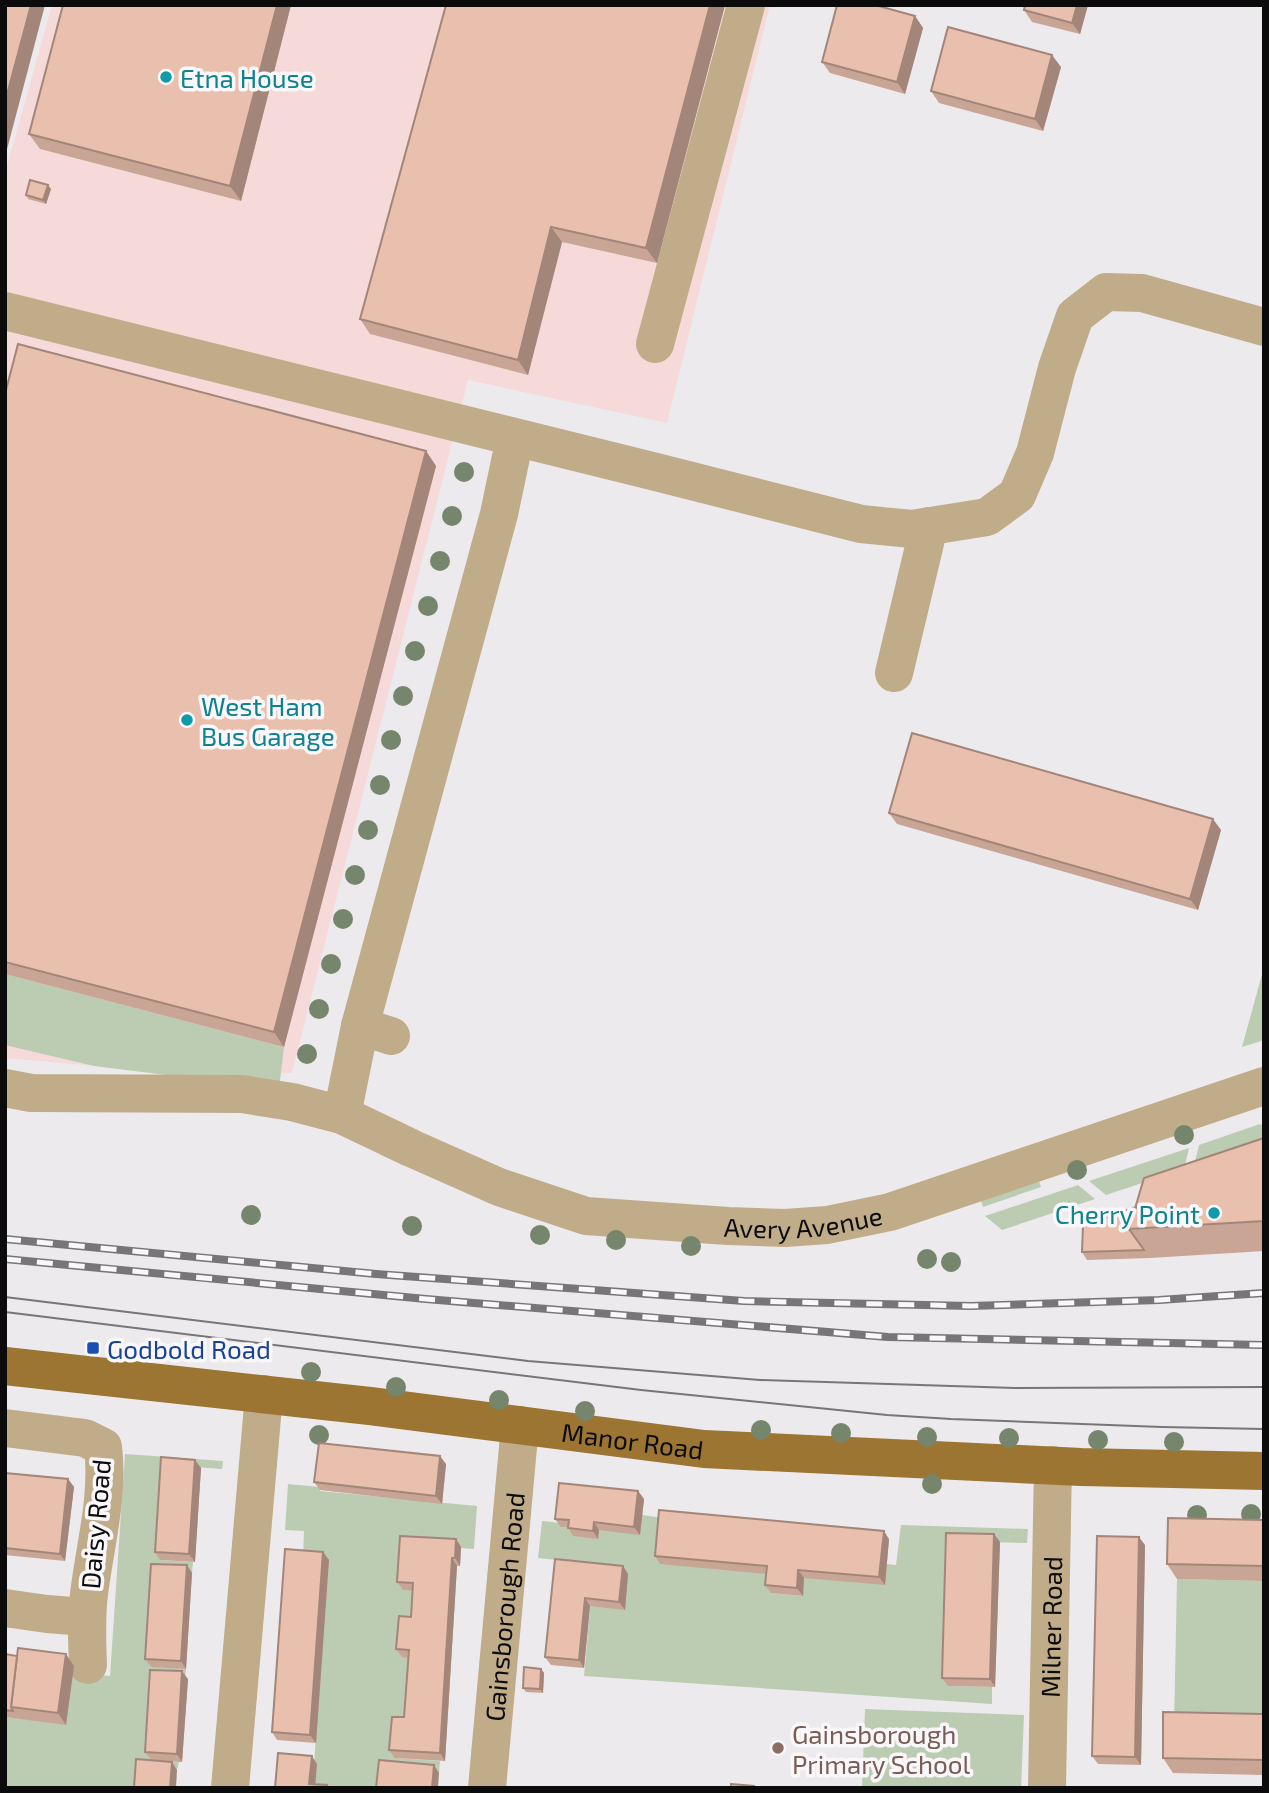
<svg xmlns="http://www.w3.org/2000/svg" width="1269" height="1793" viewBox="0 0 1269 1793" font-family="'Exo 2',sans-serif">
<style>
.industrial{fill:#f5dad9}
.green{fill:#bbccb3}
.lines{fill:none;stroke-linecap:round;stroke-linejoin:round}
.minor{stroke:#c1ac8a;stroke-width:38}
.major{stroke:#9b7531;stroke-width:38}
.tram{stroke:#777578;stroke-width:2}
.rail-casing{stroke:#777578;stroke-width:8}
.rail{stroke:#faf7fb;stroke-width:5;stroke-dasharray:16;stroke-linecap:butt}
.tree{fill:#76866c}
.wall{fill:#c8a595}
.shaded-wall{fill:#a38679}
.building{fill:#e9c0ad;stroke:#a38679;stroke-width:2}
.culture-dot{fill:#0f9aa8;stroke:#faf7fb;stroke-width:2.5}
.transit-dot{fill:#1a4fb4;stroke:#faf7fb;stroke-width:2.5}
.education-dot{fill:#8d6e63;stroke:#faf7fb;stroke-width:2.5}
.labels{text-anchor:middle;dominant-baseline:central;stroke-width:7;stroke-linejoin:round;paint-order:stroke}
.culture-label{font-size:26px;fill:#0d838f;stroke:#faf7fb;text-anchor:start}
.street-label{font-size:26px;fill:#0c0b0c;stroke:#faf7fb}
.transit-label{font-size:26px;fill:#164399;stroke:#faf7fb;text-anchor:start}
.education-label{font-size:26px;fill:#785e54;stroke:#faf7fb;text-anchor:start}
</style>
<rect width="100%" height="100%" fill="#edeaee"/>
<polygon class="industrial" points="52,5 770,5 667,423 468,380 292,1073 94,1066 5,1058 5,173"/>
<g class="green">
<polygon points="1264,967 1264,1040 1242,1047"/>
<polygon points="5,974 284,1047 279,1089 94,1066 5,1045"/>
<polygon points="1260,1124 1264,1127 1264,1143 1194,1166 1199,1145"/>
<polygon points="1189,1148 1184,1169 1106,1195 1089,1181"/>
<polygon points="1038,1178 1041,1187 983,1207 980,1198"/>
<polygon points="1078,1185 1095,1199 1002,1230 985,1216"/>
<polygon points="125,1454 223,1461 222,1469 167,1465 160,1560 193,1562 192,1573 157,1572 151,1666 186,1669 185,1679 151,1760 179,1762 177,1770 142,1767 140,1788 5,1788 5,1717 66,1724 73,1672 110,1676"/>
<polygon points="288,1484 320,1487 320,1491 477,1506 474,1549 406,1544 403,1590 419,1591 402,1657 415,1658 410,1725 396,1758 440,1761 439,1773 385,1768 382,1788 315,1788 314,1764 329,1560 303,1558 304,1531 285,1530"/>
<polygon points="642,1515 664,1518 772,1574 771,1593 802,1596 804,1578 887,1564 896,1565 901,1525 1028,1529 1027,1543 952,1541 948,1686 992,1687 992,1704 584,1676 594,1564 538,1558 542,1521 561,1523 598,1538 599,1530"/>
<polygon points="1177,1579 1264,1581 1264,1729 1174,1727"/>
<polygon points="865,1709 1024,1715 1021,1788 862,1788"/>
</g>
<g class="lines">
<g class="minor">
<polyline points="5,311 656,472 861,524 912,529 987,517 1017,495 1035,453 1057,368 1075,316 1106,292 1142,293 1264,327"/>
<polyline points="655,344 746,5"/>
<polyline points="894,673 929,526"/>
<polyline points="360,1026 391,1036"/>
<path id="s1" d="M 5,1088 L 31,1093 L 242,1094 L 292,1102 L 342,1115 L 411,1148 L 499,1187 L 586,1216 L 728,1226 L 785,1228 L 827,1225 L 890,1212 L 1264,1086"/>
<polyline points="342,1115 360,1026 499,514 515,438"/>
<path d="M 5,1428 L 85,1438 L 103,1447 C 109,1496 95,1545 89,1594 C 86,1617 87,1641 88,1665"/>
<polyline points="5,1608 47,1614 86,1617"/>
<polyline points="230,1788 264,1394"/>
<path id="s2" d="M 487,1788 L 520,1425"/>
<path id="s3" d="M 1047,1788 L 1053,1465"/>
</g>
<path class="major" id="s4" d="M 5,1366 L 370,1406 L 704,1449 L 1081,1467 L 1264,1471"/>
<g class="tram">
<polyline points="5,1297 528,1361 760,1380 1015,1388 1264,1387"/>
<polyline points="5,1312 641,1390 887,1415 951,1419 1162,1427 1264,1429"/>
</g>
<g class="rail-casing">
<g id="rail">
<polyline points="5,1239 376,1274 744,1301 971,1306 1159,1300 1264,1293"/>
<polyline points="5,1259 426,1299 888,1337 1264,1345"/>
</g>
</g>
<use href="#rail" class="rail"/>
</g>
<g class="tree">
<circle cx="464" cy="472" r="10"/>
<circle cx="452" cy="516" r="10"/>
<circle cx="440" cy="561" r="10"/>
<circle cx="428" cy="606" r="10"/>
<circle cx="415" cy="651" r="10"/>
<circle cx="403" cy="696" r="10"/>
<circle cx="391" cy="740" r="10"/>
<circle cx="380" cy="785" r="10"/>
<circle cx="368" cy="830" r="10"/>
<circle cx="355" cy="875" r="10"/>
<circle cx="343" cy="919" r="10"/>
<circle cx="331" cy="964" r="10"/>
<circle cx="319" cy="1009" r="10"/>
<circle cx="307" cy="1054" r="10"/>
<circle cx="1184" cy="1135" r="10"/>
<circle cx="1077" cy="1170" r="10"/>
<circle cx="251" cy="1215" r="10"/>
<circle cx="412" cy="1226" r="10"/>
<circle cx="540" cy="1235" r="10"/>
<circle cx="616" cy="1240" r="10"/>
<circle cx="691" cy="1246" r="10"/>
<circle cx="927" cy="1259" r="10"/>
<circle cx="951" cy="1262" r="10"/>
<circle cx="311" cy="1372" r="10"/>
<circle cx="396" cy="1387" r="10"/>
<circle cx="499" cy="1400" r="10"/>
<circle cx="585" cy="1411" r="10"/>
<circle cx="761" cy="1430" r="10"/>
<circle cx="841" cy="1433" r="10"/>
<circle cx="319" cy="1435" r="10"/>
<circle cx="927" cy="1437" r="10"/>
<circle cx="1009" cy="1438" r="10"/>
<circle cx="1098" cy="1440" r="10"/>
<circle cx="1174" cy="1442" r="10"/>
<circle cx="932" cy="1484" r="10"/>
<circle cx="1251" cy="1514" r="10"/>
<circle cx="1197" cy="1515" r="10"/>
</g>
<g class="wall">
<polygon points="63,5 291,5 241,201 40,149 29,134"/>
<polygon points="446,5 725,5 657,263 562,242 528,375 370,334 360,319"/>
<polygon points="837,5 887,5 886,8 915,16 923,28 905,94 830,73 822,62"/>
<polygon points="1025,5 1088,5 1080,34 1032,22 1024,10"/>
<polygon points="1061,67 1043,131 939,103 931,91"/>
<polygon points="51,189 46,204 28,199 26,195"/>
<polygon points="5,394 426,451 436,466 284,1047 5,974"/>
<polygon points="889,813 1221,830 1198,910 897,824"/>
<polygon points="1264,1138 1264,1251 1150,1258 1087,1260 1082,1252 1136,1207"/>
<polygon points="195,1460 201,1468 195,1562 160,1560 155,1552"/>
<polygon points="446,1464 442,1504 320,1490 314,1482"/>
<polygon points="5,1473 68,1479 74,1487 65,1561 5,1555"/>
<polygon points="638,1491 644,1499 640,1535 599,1530 598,1539 573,1536 568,1527 561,1527 555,1519"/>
<polygon points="1264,1520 1264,1581 1177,1579 1167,1564"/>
<polygon points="994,1534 1000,1542 995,1687 948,1686 942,1678"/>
<polygon points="456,1539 461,1547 460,1566 457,1566 445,1761 395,1758 389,1750 404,1717 408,1658 402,1657 396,1649 411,1617 413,1591 403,1590 397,1582"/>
<polygon points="889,1539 885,1585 804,1578 803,1596 771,1593 765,1585 766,1574 660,1564 655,1556"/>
<polygon points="1145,1545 1141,1765 1098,1764 1092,1756"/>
<polygon points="323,1552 329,1560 316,1743 277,1740 272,1732"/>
<polygon points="555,1559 623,1566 628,1574 625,1610 590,1606 584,1668 551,1665 545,1657"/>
<polygon points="192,1573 186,1669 151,1667 145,1659"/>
<polygon points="5,1654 74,1666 66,1725 5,1717"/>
<polygon points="541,1669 544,1673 543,1693 526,1692 523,1688"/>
<polygon points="188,1679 182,1762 151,1760 145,1752"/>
<polygon points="1264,1714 1264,1775 1173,1773 1163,1758"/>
</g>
<g class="shaded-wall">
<polygon points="31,5 45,5 5,157 5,102"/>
<polygon points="277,5 291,5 241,201 230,186"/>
<polygon points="710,5 725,5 657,263 646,248"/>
<polygon points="1077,5 1088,5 1080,34 1072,23"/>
<polygon points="915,16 923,28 905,94 897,82"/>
<polygon points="1052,55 1061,67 1043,131 1035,119"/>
<polygon points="48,185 51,189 46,204 43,200"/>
<polygon points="551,227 562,242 528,375 518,360"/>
<polygon points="426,451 436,466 284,1047 274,1032"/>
<polygon points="1213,819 1221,830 1198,910 1190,899"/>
<polygon points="440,1456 446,1464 442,1504 436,1496"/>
<polygon points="195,1460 201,1468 195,1562 189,1554"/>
<polygon points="68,1479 74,1487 65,1561 60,1554"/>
<polygon points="638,1491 644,1499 640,1535 634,1527"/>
<polygon points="594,1522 599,1530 598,1539 593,1531"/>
<polygon points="884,1531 889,1539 885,1585 879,1577"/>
<polygon points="994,1534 1000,1542 995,1687 990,1679"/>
<polygon points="1139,1537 1145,1545 1141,1765 1135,1757"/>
<polygon points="456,1539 461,1547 460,1566 455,1558"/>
<polygon points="323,1552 329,1560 316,1743 310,1735"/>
<polygon points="452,1558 457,1566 445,1761 440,1753"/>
<polygon points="187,1565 192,1573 186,1669 181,1661"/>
<polygon points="623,1566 628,1574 625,1610 619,1602"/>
<polygon points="798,1570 804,1578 803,1596 797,1588"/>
<polygon points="585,1598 590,1606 584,1668 579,1660"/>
<polygon points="66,1654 74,1666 66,1725 58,1713"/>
<polygon points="541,1669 544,1673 543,1693 540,1689"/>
<polygon points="182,1671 188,1679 182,1762 177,1754"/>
<polygon points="312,1756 317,1764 315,1788 309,1784"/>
<polygon points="172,1762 177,1770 176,1788 170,1788"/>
<polygon points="434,1765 439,1773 438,1788 432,1788"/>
</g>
<g class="building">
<polygon points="5,5 31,5 5,102"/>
<polygon points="63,5 277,5 230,186 29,134"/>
<polygon points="446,5 710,5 646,248 551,227 518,360 360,319"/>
<polygon points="837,5 875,5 915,16 897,82 822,62"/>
<polygon points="1025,5 1077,5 1072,23 1024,10"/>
<polygon points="948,27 1052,55 1035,119 931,91"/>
<polygon points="30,180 48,185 43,200 26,195"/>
<polygon points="18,344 426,451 274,1032 5,962 5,394"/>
<polygon points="912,733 1213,819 1190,899 889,813"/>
<polygon points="1264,1138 1264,1221 1129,1229 1144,1178"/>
<polygon points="1136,1207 1129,1229 1144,1250 1082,1252 1083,1225"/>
<polygon points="319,1443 440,1456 436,1496 314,1482"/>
<polygon points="161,1457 195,1460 189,1554 155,1552"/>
<polygon points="5,1473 68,1479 60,1554 5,1548"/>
<polygon points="559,1483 638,1491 634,1527 594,1522 593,1531 568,1528 569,1520 555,1519"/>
<polygon points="659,1510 884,1531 879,1577 798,1570 797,1588 765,1585 767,1566 655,1556"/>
<polygon points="1168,1518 1264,1520 1264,1566 1167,1564"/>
<polygon points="946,1533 994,1534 990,1679 942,1678"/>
<polygon points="400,1536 456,1539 455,1558 452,1558 440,1753 389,1750 392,1717 404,1717 409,1650 396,1649 399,1616 411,1617 413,1583 397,1582"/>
<polygon points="1097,1536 1139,1537 1135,1757 1092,1756"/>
<polygon points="285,1549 323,1552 310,1735 272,1732"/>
<polygon points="555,1559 623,1566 619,1602 585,1598 579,1660 545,1657"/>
<polygon points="151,1564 187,1565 181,1661 145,1659"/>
<polygon points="18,1648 66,1654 58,1713 11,1707"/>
<polygon points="5,1654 17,1656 11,1707 13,1711 5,1710"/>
<polygon points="524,1667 541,1669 540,1689 523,1688"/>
<polygon points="150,1670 182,1671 177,1754 145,1752"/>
<polygon points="1163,1712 1264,1714 1264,1760 1163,1758"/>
<polygon points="278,1753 312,1756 309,1784 327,1785 326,1788 275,1788"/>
<polygon points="136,1759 172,1762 170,1788 134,1788"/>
<polygon points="379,1760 434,1765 432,1788 376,1788"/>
<polygon points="731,1784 754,1786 754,1788 731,1788"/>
</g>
<g class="culture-dot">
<circle cx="166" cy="77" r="7"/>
<circle cx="187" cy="720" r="7"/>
<circle cx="1214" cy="1213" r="7"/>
</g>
<rect class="transit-dot" x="86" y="1341" width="14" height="14" rx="3.5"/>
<circle class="education-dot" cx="778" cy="1748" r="7"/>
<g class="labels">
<g class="culture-label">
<text x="180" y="77">Etna House</text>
<text x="201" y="705">West Ham<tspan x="201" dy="30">Bus Garage</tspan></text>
<text x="1200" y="1213" text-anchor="end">Cherry Point</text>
</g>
<g class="street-label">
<text stroke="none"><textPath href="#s1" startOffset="822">Avery Avenue</textPath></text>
<text stroke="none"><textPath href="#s4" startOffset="632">Manor Road</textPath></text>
<text transform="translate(95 1524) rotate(-85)">Daisy Road</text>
<text stroke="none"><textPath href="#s2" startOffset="182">Gainsborough Road</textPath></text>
<text stroke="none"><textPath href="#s3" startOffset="161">Milner Road</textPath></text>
</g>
<g class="transit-label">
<text x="107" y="1348">Godbold Road</text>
</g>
<g class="education-label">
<text x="792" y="1733">Gainsborough<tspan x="792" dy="30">Primary School</tspan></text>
</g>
</g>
<rect width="1269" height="1793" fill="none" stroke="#0c0b0c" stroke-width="14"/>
</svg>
